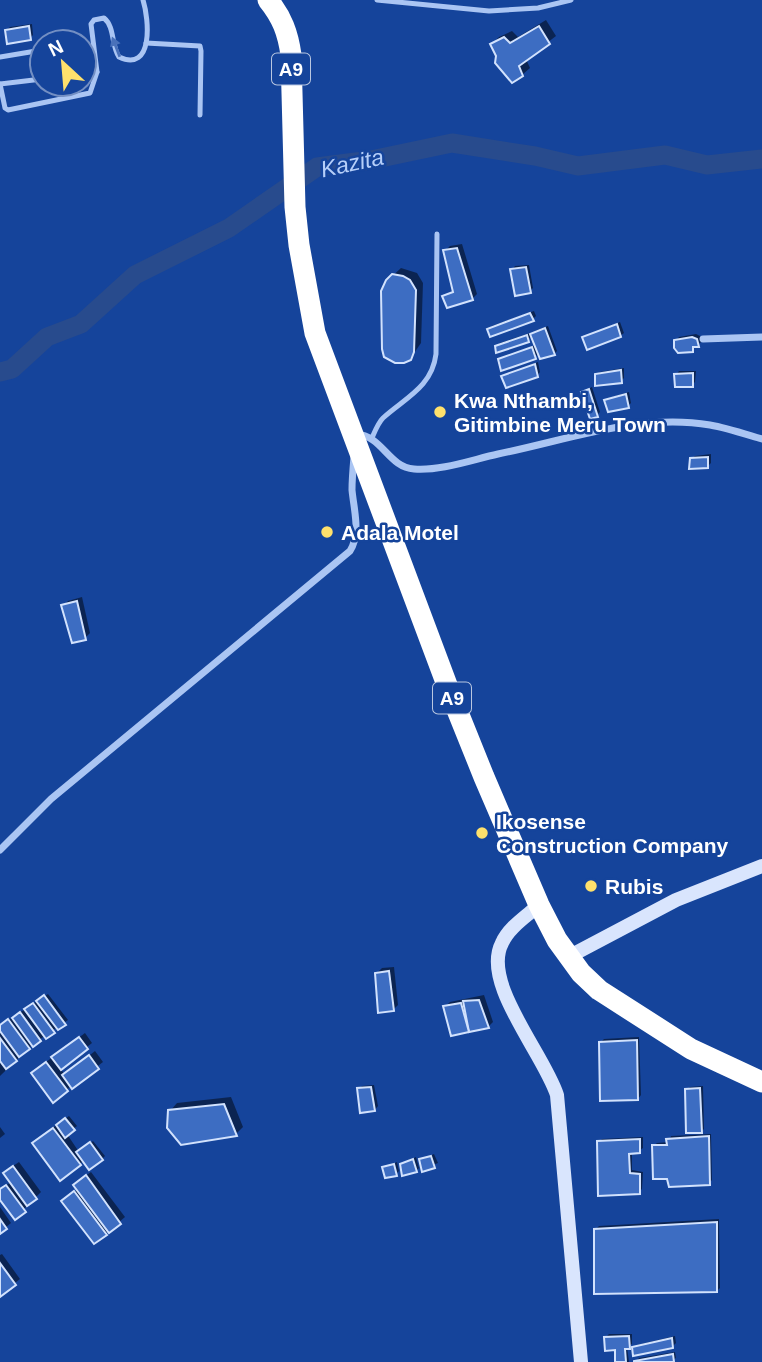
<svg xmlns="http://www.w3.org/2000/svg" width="762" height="1362" viewBox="0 0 762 1362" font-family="Arial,sans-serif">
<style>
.shadow{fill:#0007}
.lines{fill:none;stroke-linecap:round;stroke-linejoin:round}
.river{stroke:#284b8d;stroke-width:19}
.building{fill:#3d6dc2;stroke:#d2e2fd;stroke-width:2}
.lane{stroke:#aac5f3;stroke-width:5}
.street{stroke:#aac5f3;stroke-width:7}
.secondary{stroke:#d9e5fd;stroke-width:14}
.highway{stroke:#fff;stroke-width:21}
.oneway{fill:#4971ba}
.poi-dot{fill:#ffe16c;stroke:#15449b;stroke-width:2.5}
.labels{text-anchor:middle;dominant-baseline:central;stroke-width:5;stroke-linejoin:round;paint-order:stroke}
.shield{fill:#15449b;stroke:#b9c7e1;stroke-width:2}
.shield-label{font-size:19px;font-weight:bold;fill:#fff}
.poi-label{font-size:21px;font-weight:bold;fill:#fff;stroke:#15449b;text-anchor:start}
.water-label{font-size:23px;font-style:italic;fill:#b6cff9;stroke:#15449b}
</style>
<rect width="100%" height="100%" fill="#15449b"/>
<g class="shadow">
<polygon points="546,20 556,36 526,59 530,68 522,75 498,56 492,44 499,37 512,31 518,37"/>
<polygon points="32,24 33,35 30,38 7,30 10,27"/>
<polygon points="462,244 477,294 472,299 444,297 455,290 445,251 450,246"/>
<polygon points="529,265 533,288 530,291 512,270 515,266"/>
<polygon points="401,268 417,273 423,283 421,343 410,359 387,281"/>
<polygon points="534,311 536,316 533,319 491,334 489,330 492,326"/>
<polygon points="620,322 624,333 620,336 584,337"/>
<polygon points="548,326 557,351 554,354 539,353 535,357 500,360 536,345 532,335 528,340 497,346 500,343 530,333 531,336 535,331"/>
<polygon points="696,334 700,336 701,342 692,350 676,341 679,337"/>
<polygon points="538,362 540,372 537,376 503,377"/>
<polygon points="624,368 624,378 621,381 597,375 600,372"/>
<polygon points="679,371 696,371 695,382 692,385 676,375"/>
<polygon points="592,387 600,412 597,415 583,392"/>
<polygon points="629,392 631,403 628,406 606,401 609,398"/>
<polygon points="711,454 711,463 708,466 691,459 695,456"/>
<polygon points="82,597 90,633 85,638 63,606 68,601"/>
<polygon points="394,967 398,1005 393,1010 377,973 382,968"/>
<polygon points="48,994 68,1020 33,1044 0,1076 0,1026"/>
<polygon points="484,995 493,1022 488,1027 452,1034 445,1007 450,1002"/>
<polygon points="85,1033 92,1043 60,1068 65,1075 95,1051 103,1062 53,1100 38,1068"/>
<polygon points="639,1037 641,1095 638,1099 600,1043 604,1039"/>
<polygon points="374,1085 378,1106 375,1110 359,1089 362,1086"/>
<polygon points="703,1086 704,1129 701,1132 687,1090 690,1087"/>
<polygon points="231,1097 243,1127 236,1134 170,1111 177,1103"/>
<polygon points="69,1116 77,1126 67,1134 79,1152 93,1141 105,1156 102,1159 84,1160 80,1164 39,1138"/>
<polygon points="0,1127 5,1134 0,1138"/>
<polygon points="711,1134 712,1180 709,1183 653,1146 657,1143 669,1142 671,1136"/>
<polygon points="643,1137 643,1148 639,1151 632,1152 632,1170 643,1172 642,1189 639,1192 599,1142 602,1139"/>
<polygon points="434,1154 438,1163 423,1169 421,1160"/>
<polygon points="416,1157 419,1168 416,1171 402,1164"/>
<polygon points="19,1162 41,1192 15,1218 0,1197 0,1190 11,1182 10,1168"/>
<polygon points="397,1162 399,1171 396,1174 384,1168"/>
<polygon points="91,1172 125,1217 106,1233 69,1196 78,1189 80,1180"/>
<polygon points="0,1207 11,1223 0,1232"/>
<polygon points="719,1219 720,1288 717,1291 596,1229 599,1226"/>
<polygon points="2,1254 20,1279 0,1295 0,1255"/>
<polygon points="609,1334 632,1334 632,1344 627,1347 629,1362 617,1362 616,1349 606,1337"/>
<polygon points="675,1336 676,1343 672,1347 634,1348 637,1345"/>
<polygon points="675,1352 676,1358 670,1362 636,1362 639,1358"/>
</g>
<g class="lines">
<polyline class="river" points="0,372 12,369 47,337 81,324 135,275 229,228 317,167 371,160 452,143 535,156 578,166 665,155 707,165 762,159"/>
</g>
<g class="building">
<polygon points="29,26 31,40 7,44 5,30"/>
<polygon points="539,26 550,44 519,66 523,76 512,83 495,63 496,56 490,44 504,37 510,43"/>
<polygon points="457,248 473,300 447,308 442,296 453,292 443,250"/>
<polygon points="526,267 531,293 515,296 510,269"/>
<polygon points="392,274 403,276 410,280 416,290 414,352 411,360 404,363 395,363 384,357 382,349 381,291 386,280"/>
<polygon points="530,313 534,321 490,337 487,329"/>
<polygon points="617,324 621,337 587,350 582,337"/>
<polygon points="545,328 555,355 540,359 530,334"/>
<polygon points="527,335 529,342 496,353 495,346"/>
<polygon points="692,337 697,339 699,347 693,347 693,352 678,353 674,348 674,340"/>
<polygon points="532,347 536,359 501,371 498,359"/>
<polygon points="535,364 538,377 506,388 501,376"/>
<polygon points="621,370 622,383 595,386 595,374"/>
<polygon points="693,373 693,387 675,387 674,374"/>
<polygon points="589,389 598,417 590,419 581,392"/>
<polygon points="626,394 629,408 608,412 604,400"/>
<polygon points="708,457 708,468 689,469 690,458"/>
<polygon points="77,601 86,640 72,643 61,605"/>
<polygon points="389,971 394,1011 378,1013 375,973"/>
<polygon points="44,995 66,1025 58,1030 36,1001"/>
<polygon points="479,1000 489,1028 469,1032 463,1001"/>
<polygon points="33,1003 55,1033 46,1039 24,1009"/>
<polygon points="461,1003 469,1032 451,1036 443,1006"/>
<polygon points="20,1012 41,1041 33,1047 12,1018"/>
<polygon points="8,1019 30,1049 19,1057 0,1031 0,1025"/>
<polygon points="79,1037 88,1049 61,1070 51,1057"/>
<polygon points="0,1038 17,1061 6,1069 0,1061"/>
<polygon points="637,1040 638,1100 600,1101 599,1042"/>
<polygon points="89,1055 99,1069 72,1089 62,1075"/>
<polygon points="46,1062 68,1091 53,1103 31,1073"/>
<polygon points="371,1087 375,1111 360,1113 357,1088"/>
<polygon points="700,1088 702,1133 686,1133 685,1089"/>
<polygon points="224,1104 237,1136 181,1145 167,1128 168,1110"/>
<polygon points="65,1118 75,1130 65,1138 56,1125"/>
<polygon points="53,1128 81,1165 60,1181 32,1143"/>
<polygon points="709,1136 710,1185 669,1187 667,1179 653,1179 652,1145 667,1145 666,1139"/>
<polygon points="640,1139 640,1153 629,1154 630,1173 640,1174 640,1194 598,1196 597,1141"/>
<polygon points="90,1142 103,1160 89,1170 76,1152"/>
<polygon points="431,1156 435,1168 422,1172 419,1159"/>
<polygon points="413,1159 417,1172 402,1176 400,1164"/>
<polygon points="394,1164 397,1176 385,1178 382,1167"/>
<polygon points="13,1166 37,1199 27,1206 3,1173"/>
<polygon points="86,1175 121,1224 109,1233 73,1185"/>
<polygon points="6,1185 26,1212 15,1220 0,1200 0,1189"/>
<polygon points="74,1191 107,1235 94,1244 61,1201"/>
<polygon points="0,1219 7,1229 0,1234"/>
<polygon points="717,1222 717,1292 594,1294 594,1229"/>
<polygon points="0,1263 16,1285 0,1297"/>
<polygon points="629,1336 630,1349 625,1349 626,1362 615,1362 615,1350 605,1351 604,1337"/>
<polygon points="672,1338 673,1348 633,1356 632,1347"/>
<polygon points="673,1354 674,1362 634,1362 634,1361"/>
</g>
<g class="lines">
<g class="lane">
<polyline points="377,0 489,11 538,8 571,0"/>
<polyline points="146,43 200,46 201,51 200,115"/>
<polyline points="0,57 42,50"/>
<polyline points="84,74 97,72"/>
<path d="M 0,84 L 5,108 L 8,110 L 90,93 L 97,72 L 91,24 L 94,20 L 104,18 C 115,27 111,45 119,57 C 154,73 149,19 143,0"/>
<polyline points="0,84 42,79"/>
<path d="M 372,438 C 375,431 378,423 383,418 C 405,398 432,387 436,354 L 437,234"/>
</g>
<g class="street">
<polyline points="703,339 762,337"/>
<path d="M 356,434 C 383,436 388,467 414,469 C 441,471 471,460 498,454 C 568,440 638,413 710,425 C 727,428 745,434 762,439"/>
<path d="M 0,850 L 51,799 L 350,551 C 361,533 354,511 352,490 C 352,479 353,468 354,457"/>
</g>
<g class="secondary">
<path d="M 539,905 C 527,916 509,927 502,943 C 481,983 544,1054 557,1095 L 581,1362"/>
<polyline points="570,956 676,900 762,866"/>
</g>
<path class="highway" d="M 268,0 C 282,17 288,33 291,55 L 295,207 L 299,245 L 315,333 L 447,685 L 484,777 L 539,905 L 557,940 L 581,973 L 599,990 L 691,1049 L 762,1082"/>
</g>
<defs><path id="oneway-solid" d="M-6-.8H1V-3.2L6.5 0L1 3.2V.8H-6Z" transform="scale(1.75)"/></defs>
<use class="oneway" href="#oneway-solid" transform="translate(116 47) rotate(-111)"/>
<g class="poi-dot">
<circle cx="440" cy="412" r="7"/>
<circle cx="327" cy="532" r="7"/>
<circle cx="482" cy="833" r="7"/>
<circle cx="591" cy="886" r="7"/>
</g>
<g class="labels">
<g class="shield">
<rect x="272" y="53.5" width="38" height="31" rx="5"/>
<rect x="433" y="682.5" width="38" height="31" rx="5"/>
</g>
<g class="shield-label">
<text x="291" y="69">A9</text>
<text x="452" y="698">A9</text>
</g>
<g class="poi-label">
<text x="454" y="400">Kwa Nthambi,<tspan x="454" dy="24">Gitimbine Meru Town</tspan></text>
<text x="341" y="532">Adala Motel</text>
<text x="496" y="821">Ikosense<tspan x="496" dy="24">Construction Company</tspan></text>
<text x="605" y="886">Rubis</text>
</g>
<g class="water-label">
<text transform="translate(352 163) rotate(-12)">Kazita</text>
</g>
</g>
<g transform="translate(63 63) rotate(334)"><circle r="33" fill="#15449b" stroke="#738fc3" stroke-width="2"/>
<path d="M0-5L12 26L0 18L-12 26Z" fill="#ffe16c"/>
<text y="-10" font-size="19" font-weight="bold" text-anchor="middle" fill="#ffffff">N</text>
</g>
</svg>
